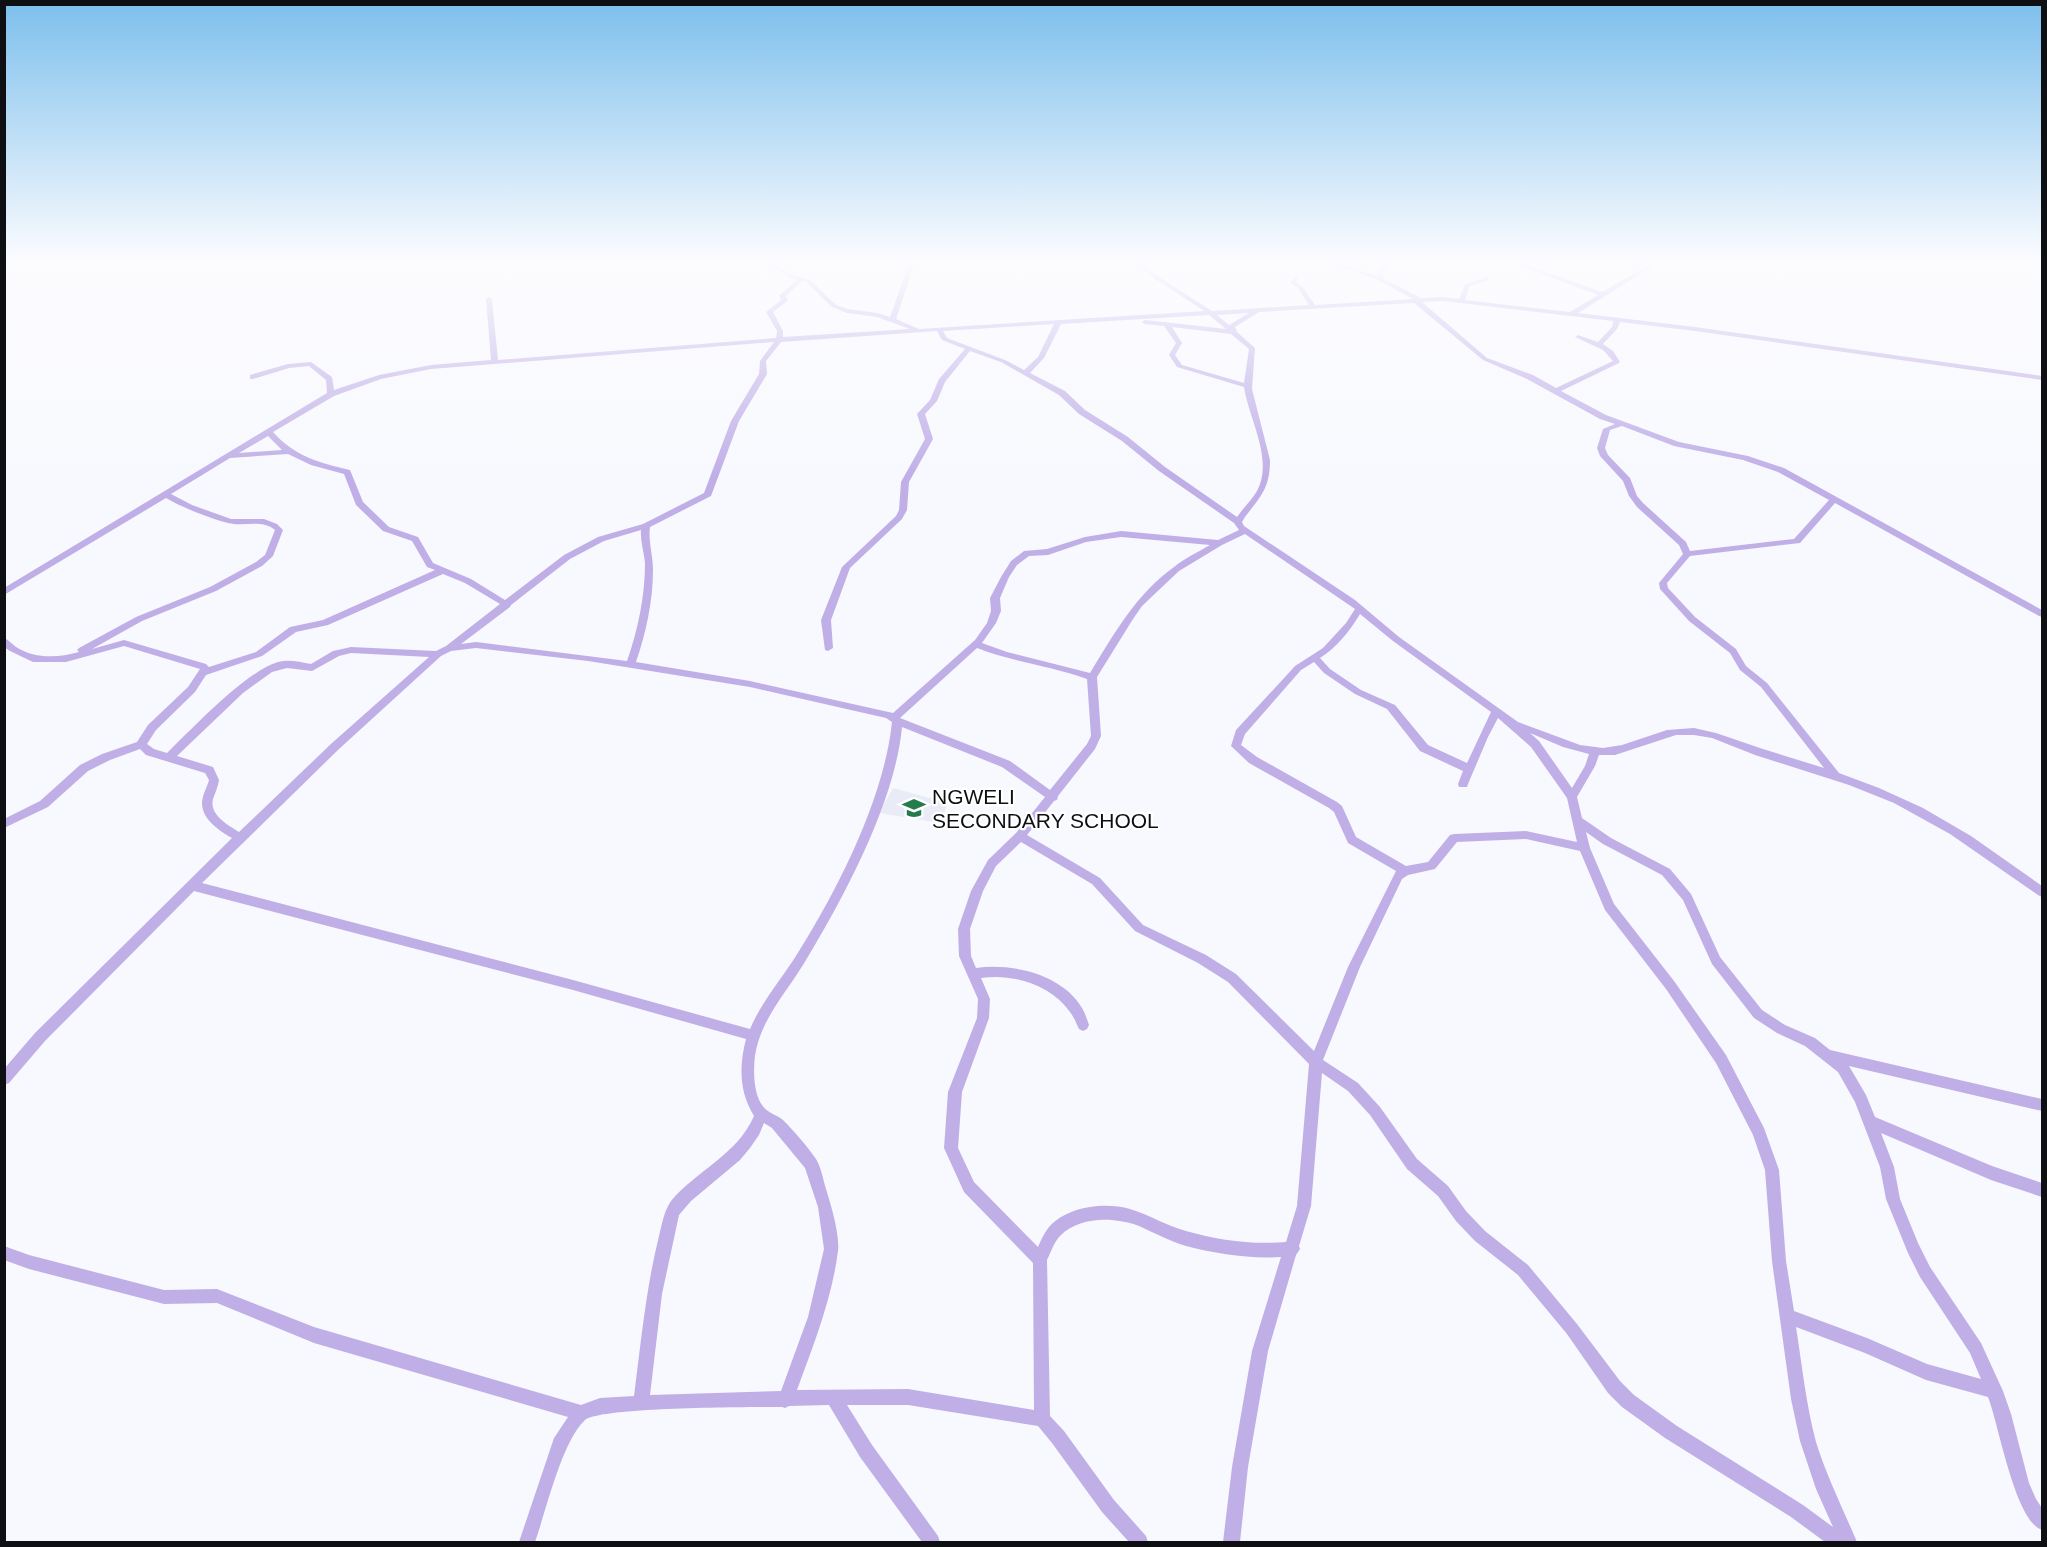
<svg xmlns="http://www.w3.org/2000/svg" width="2047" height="1547" viewBox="0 0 2047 1547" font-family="Arial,sans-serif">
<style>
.built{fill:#e9ecf7}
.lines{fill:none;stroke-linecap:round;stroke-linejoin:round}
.minor{fill:#c0afe7;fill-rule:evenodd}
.labels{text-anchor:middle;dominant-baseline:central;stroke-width:4.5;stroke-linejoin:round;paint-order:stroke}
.poi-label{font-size:21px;fill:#0e0f13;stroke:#fff;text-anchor:start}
</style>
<rect width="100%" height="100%" fill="#f8f9fe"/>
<polygon class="built" points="893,788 948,803 940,823 879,813"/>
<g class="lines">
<path class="minor" d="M 760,260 L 767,260 L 793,275 L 810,280 L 836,305 L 848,309 L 878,313 L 890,317 L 910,260 L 916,260 L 896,319 L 919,329 L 1204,311 L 1149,275 L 1134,260 L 1140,260 L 1153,273 L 1212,311 L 1309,305 L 1298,288 L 1290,283 L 1295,277 L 1298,279 L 1296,282 L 1302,286 L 1315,305 L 1413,299 L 1378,280 L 1321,260 L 1330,260 L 1377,276 C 1379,266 1384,260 1395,260 L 1385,269 L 1383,278 L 1421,298 L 1443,297 L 1459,299 L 1465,284 L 1487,277 L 1489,278 L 1489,280 L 1470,286 L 1465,300 L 1570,312 L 1598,295 L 1504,260 L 1512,260 L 1602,292 L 1650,264 L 1652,265 L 1652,267 L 1578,313 L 1695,327 L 2042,376 L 2042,380 L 1695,331 L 1620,322 L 1617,329 L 1603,344 L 1613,351 L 1620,362 L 1619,363 L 1561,391 L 1606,415 L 1679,442 L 1748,456 L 1784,468 L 2042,610 L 2042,617 L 2039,616 L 1835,503 L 1800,543 L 1690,556 L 1667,583 L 1668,588 L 1695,617 L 1736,649 L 1746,666 L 1767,683 L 1839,773 L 1879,788 L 1923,808 L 1971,836 L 2042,886 L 2042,897 L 2038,895 L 1950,834 L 1894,803 L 1849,785 L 1755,755 L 1712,738 L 1694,735 L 1676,735 L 1615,755 L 1599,755 L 1595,766 L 1577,797 L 1582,818 L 1611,838 L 1670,869 L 1691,894 L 1720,957 L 1762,1010 L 1785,1025 L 1815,1038 L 1830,1050 L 2042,1099 L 2042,1111 L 1849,1066 L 1866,1095 L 1875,1117 L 1992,1166 L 2042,1183 L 2042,1197 L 1991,1180 L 1881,1133 L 1894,1167 L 1900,1199 L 1918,1243 L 1930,1267 L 1981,1343 L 2003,1391 L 2011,1414 L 2029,1483 L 2036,1499 L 2042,1508 L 2042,1530 C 2015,1521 1999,1425 1988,1397 L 1926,1380 L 1865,1353 L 1796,1327 C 1802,1365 1806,1405 1816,1442 C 1827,1477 1843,1509 1857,1542 L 1825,1542 L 1791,1517 L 1665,1438 L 1622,1407 L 1608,1393 L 1567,1334 L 1518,1275 L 1475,1241 L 1456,1221 L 1438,1196 L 1407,1169 L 1370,1115 L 1348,1091 L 1322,1073 L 1311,1206 L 1299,1246 L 1300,1249 L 1296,1255 L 1268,1351 L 1248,1467 L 1240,1542 L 1223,1542 L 1232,1467 L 1252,1351 L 1281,1257 C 1249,1259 1217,1254 1186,1246 C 1169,1241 1155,1233 1139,1226 C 1114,1217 1080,1216 1060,1236 C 1054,1242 1051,1252 1047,1260 L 1050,1416 L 1064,1431 L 1114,1500 L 1146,1536 L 1148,1542 L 1129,1542 L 1102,1512 L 1052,1443 L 1038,1426 L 908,1405 L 847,1405 L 872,1445 L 938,1536 L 940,1542 L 922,1542 L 860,1457 L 829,1405 L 789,1406 L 785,1408 L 782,1407 C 753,1407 600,1407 585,1420 C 562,1441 546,1511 535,1542 L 519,1542 L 554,1438 L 568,1417 L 314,1343 L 217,1303 L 164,1304 L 29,1269 L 4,1260 L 4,1246 L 29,1255 L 164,1290 L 217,1289 L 314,1327 L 581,1405 L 600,1398 L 634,1396 C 641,1342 646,1288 659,1236 C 662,1224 664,1211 671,1201 C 697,1170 737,1155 754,1116 C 739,1092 739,1066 746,1039 L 573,990 L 194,891 L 45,1041 L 9,1083 L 4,1085 L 4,1069 L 35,1033 L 232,838 C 220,831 202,820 202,803 C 202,795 207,788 209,780 L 205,773 L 146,755 L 140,749 L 110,760 L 88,771 L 48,807 L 4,828 L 4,819 L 40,801 L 80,765 L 102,754 L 137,742 L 148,725 L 188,687 L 200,669 L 124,646 L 66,662 L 33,662 L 10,651 L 4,647 L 4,638 C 9,640 12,644 16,647 C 35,659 58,658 79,652 L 77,650 L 79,648 L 136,617 L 210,587 L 256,562 L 265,555 L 275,530 C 262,519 244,527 228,523 C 209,518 183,508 166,498 L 4,595 L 4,588 L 327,393 L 326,380 L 309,366 L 289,368 L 253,379 L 250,379 L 250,375 L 288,364 L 311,362 L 332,377 L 334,390 L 379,375 L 431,365 L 491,360 L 486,299 L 489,297 L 492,299 L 498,360 L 776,338 L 777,331 L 766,312 L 781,300 L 779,296 L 780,295 L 797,280 L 789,277 ZM 802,281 L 806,282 L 832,307 L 847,313 L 877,317 L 910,329 L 783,337 L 783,331 L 773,312 L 787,301 L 788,300 L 786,296 ZM 1443,301 L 1613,321 L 1612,327 L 1598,342 L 1578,335 L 1575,337 L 1603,350 L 1613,361 L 1556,388 L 1533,375 L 1487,358 L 1422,302 ZM 1414,303 L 1483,360 L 1527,379 L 1600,419 L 1615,424 L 1603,429 L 1597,448 L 1600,456 L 1623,481 L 1629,496 L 1637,507 L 1679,545 L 1683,554 L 1659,583 L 1660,589 L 1689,621 L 1730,653 L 1740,670 L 1761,687 L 1824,768 L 1763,749 L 1716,733 L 1694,728 L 1667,730 L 1622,745 L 1603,748 L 1580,745 L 1518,722 L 1399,637 L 1355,600 L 1244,526 L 1242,522 L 1245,517 C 1261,496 1270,488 1270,460 L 1252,389 L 1255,348 L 1237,332 L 1235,327 L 1259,312 ZM 1249,313 L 1229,325 L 1217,315 ZM 1209,315 L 1226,329 L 1145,320 L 1142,322 L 1145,324 L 1164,326 L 1176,343 L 1169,355 L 1177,367 L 1244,387 C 1249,420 1274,459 1257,491 C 1251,501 1243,508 1237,517 L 1165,467 L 1128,437 L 1085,410 L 1065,391 L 1030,373 L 1044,358 L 1061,324 ZM 1054,324 L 1038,357 L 1024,370 L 1005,360 L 947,338 L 943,331 ZM 1172,327 L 1231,334 L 1249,349 L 1244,383 L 1182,365 L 1175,355 L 1182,343 ZM 937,331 L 942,340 L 965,349 L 939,379 L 930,400 L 917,414 L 925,439 L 901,482 L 899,510 L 896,516 L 842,567 L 821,620 L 825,650 L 828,651 L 833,648 L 831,620 L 850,568 L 902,519 L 907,510 L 909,482 L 933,439 L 925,414 L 937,401 L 945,382 L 970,351 L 1001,362 L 1059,395 L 1079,414 L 1122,441 L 1159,471 L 1234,523 L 1239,530 L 1218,540 L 1121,531 L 1085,537 L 1047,549 L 1024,551 L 1011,561 L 1001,577 L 990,598 L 991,611 L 987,623 L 975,640 L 893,713 L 750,681 L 636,662 C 646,633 653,601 653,570 C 653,555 648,541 650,527 L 711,496 L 739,421 L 767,374 L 766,361 L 781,342 ZM 774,342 L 760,361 L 759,374 L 731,421 L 704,493 L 643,524 L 598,537 L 564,555 L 505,600 L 471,579 L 433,563 L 418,537 L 389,527 L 363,502 L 350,470 C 320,463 294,456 273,432 L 334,396 L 381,379 L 431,369 ZM 1622,426 L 1674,446 L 1743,460 L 1778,472 L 1829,500 L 1794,539 L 1690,551 L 1686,542 L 1643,503 L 1637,496 L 1630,478 L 1608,455 L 1605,448 L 1610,430 ZM 268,436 L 282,450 L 239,453 ZM 288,454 L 311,465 L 344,474 L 356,505 L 383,531 L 412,541 L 427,567 L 435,570 L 323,620 L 290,627 L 256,652 L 209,667 L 206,664 L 124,640 L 92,649 L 142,621 L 216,591 L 262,566 L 273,556 L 283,530 L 277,524 L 264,519 L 231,519 L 192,505 L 171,494 L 230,458 ZM 641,530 C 640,541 644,552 645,563 C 645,596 638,630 627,661 L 476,642 L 461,644 L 510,607 L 511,605 L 570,559 L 604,541 ZM 1245,534 L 1355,609 L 1346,623 L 1323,648 L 1295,666 L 1285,677 L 1236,730 L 1231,746 L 1249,763 L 1329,808 L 1334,812 L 1348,843 L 1396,871 L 1348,967 L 1314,1051 L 1236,974 L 1206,955 L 1143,925 L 1100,878 L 1027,835 L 1054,801 L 1057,800 L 1058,796 L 1095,749 L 1101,736 L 1097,677 L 1133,619 L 1142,606 L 1179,571 L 1222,545 ZM 1121,537 L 1210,545 C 1198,552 1185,558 1174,567 C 1136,594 1114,634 1090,673 L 1007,652 L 982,643 L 996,623 L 1001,611 L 1000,598 L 1009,577 L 1017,565 L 1029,556 L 1048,555 L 1086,542 ZM 443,574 L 465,583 L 500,604 L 446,646 L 436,651 L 351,647 L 333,651 L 311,664 C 300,662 289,659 278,662 C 245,672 193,728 167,753 L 154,749 L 147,744 L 156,730 L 195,692 L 206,675 L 262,656 L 296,632 L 328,625 ZM 1360,614 L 1393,641 L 1491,712 L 1467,763 L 1428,745 L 1395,705 L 1361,690 L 1330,669 L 1320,658 C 1337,647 1350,631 1360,614 ZM 476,648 L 588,661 L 750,687 L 886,718 L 892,722 C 884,800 836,893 794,959 C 779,982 761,1003 750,1029 L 573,980 L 202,883 L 339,749 L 441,656 L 451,651 ZM 977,648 C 1013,662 1051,666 1087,679 L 1091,736 L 1087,744 L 1050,790 L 1010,761 L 900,718 ZM 351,653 L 429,657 L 332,743 L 239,832 C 228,825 209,815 213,799 C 215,793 218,787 219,780 L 213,767 L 177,756 L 243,693 L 272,672 L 287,668 L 312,671 L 339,656 ZM 1314,662 L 1324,673 L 1355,694 L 1387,709 L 1420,751 L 1463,771 L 1458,784 L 1459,787 L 1467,787 L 1468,784 L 1488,737 L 1498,718 L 1531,747 L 1567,798 L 1577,842 L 1526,831 L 1454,834 L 1450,835 L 1428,862 L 1406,866 L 1356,837 L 1342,806 L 1337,802 L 1257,757 L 1241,745 L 1245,734 L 1301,670 ZM 902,727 L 1002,767 L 1045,797 L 1016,833 L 988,860 L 971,891 L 958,929 L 959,956 L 978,999 L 977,1018 L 948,1092 L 944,1148 L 964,1192 L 1033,1263 L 1034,1410 L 908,1389 L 797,1390 C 813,1346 832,1299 838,1251 C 840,1235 831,1205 826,1189 C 823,1179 821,1167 816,1159 C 807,1146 794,1131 783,1120 C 779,1116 773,1115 768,1111 C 753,1101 753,1072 755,1056 C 760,1021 785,994 803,965 C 843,899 895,803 902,727 ZM 1530,733 L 1563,747 L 1589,754 L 1585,766 L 1572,788 L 1539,741 ZM 1586,832 L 1603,844 L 1662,875 L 1683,900 L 1712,964 L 1754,1018 L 1777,1033 L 1805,1046 L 1838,1072 L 1855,1102 L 1880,1167 L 1886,1199 L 1908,1253 L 1920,1277 L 1970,1353 L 1981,1379 L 1927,1364 L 1867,1338 L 1794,1311 L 1786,1261 L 1779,1170 L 1764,1128 L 1726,1055 L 1674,981 L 1614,904 L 1590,848 ZM 1526,839 L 1580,851 L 1605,910 L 1666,989 L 1716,1063 L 1753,1135 L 1765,1170 L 1772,1261 L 1791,1399 L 1800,1441 L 1816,1489 L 1833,1527 L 1803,1505 L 1677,1426 L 1634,1395 L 1620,1381 L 1577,1324 L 1528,1265 L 1485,1231 L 1466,1211 L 1448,1186 L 1417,1159 L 1380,1107 L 1358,1083 L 1323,1060 L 1360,967 L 1402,879 L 1408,875 L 1435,869 L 1457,842 ZM 1021,842 L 1092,884 L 1135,931 L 1198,963 L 1228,982 L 1309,1064 L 1297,1206 L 1286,1242 C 1252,1245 1218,1240 1186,1231 C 1167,1226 1150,1215 1130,1209 C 1105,1202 1068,1206 1049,1227 C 1044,1233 1041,1240 1038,1247 L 974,1182 L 958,1148 L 962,1092 L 989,1018 L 990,999 L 981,978 C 1013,973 1051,985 1070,1012 C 1074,1017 1076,1023 1079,1029 L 1083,1031 L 1087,1029 L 1089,1025 C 1087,1019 1085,1013 1082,1008 C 1062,974 1012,963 976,968 L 971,956 L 970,929 L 983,891 L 996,866 ZM 764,1123 L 772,1128 L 805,1168 L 818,1207 L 824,1249 L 808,1317 L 781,1391 L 650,1395 L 662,1294 L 679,1215 L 691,1201 L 740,1160 L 750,1148 L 759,1135 Z"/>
</g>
<linearGradient id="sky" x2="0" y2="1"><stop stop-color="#7cbfec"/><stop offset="0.55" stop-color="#fcfcff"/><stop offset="1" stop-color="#fcfcff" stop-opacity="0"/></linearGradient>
<rect width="2047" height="476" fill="url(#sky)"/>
<defs>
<g id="school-bare" transform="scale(1.8)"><path d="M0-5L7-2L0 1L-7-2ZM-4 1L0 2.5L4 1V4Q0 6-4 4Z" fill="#267b4d" stroke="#fff" stroke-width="2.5" paint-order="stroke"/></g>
</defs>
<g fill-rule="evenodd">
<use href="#school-bare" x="914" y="808"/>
</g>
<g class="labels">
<g class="poi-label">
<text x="932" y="796">NGWELI<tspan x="932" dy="24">SECONDARY SCHOOL</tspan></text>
</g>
</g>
<rect width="2047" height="1547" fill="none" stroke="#0e0f13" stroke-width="12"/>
</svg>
